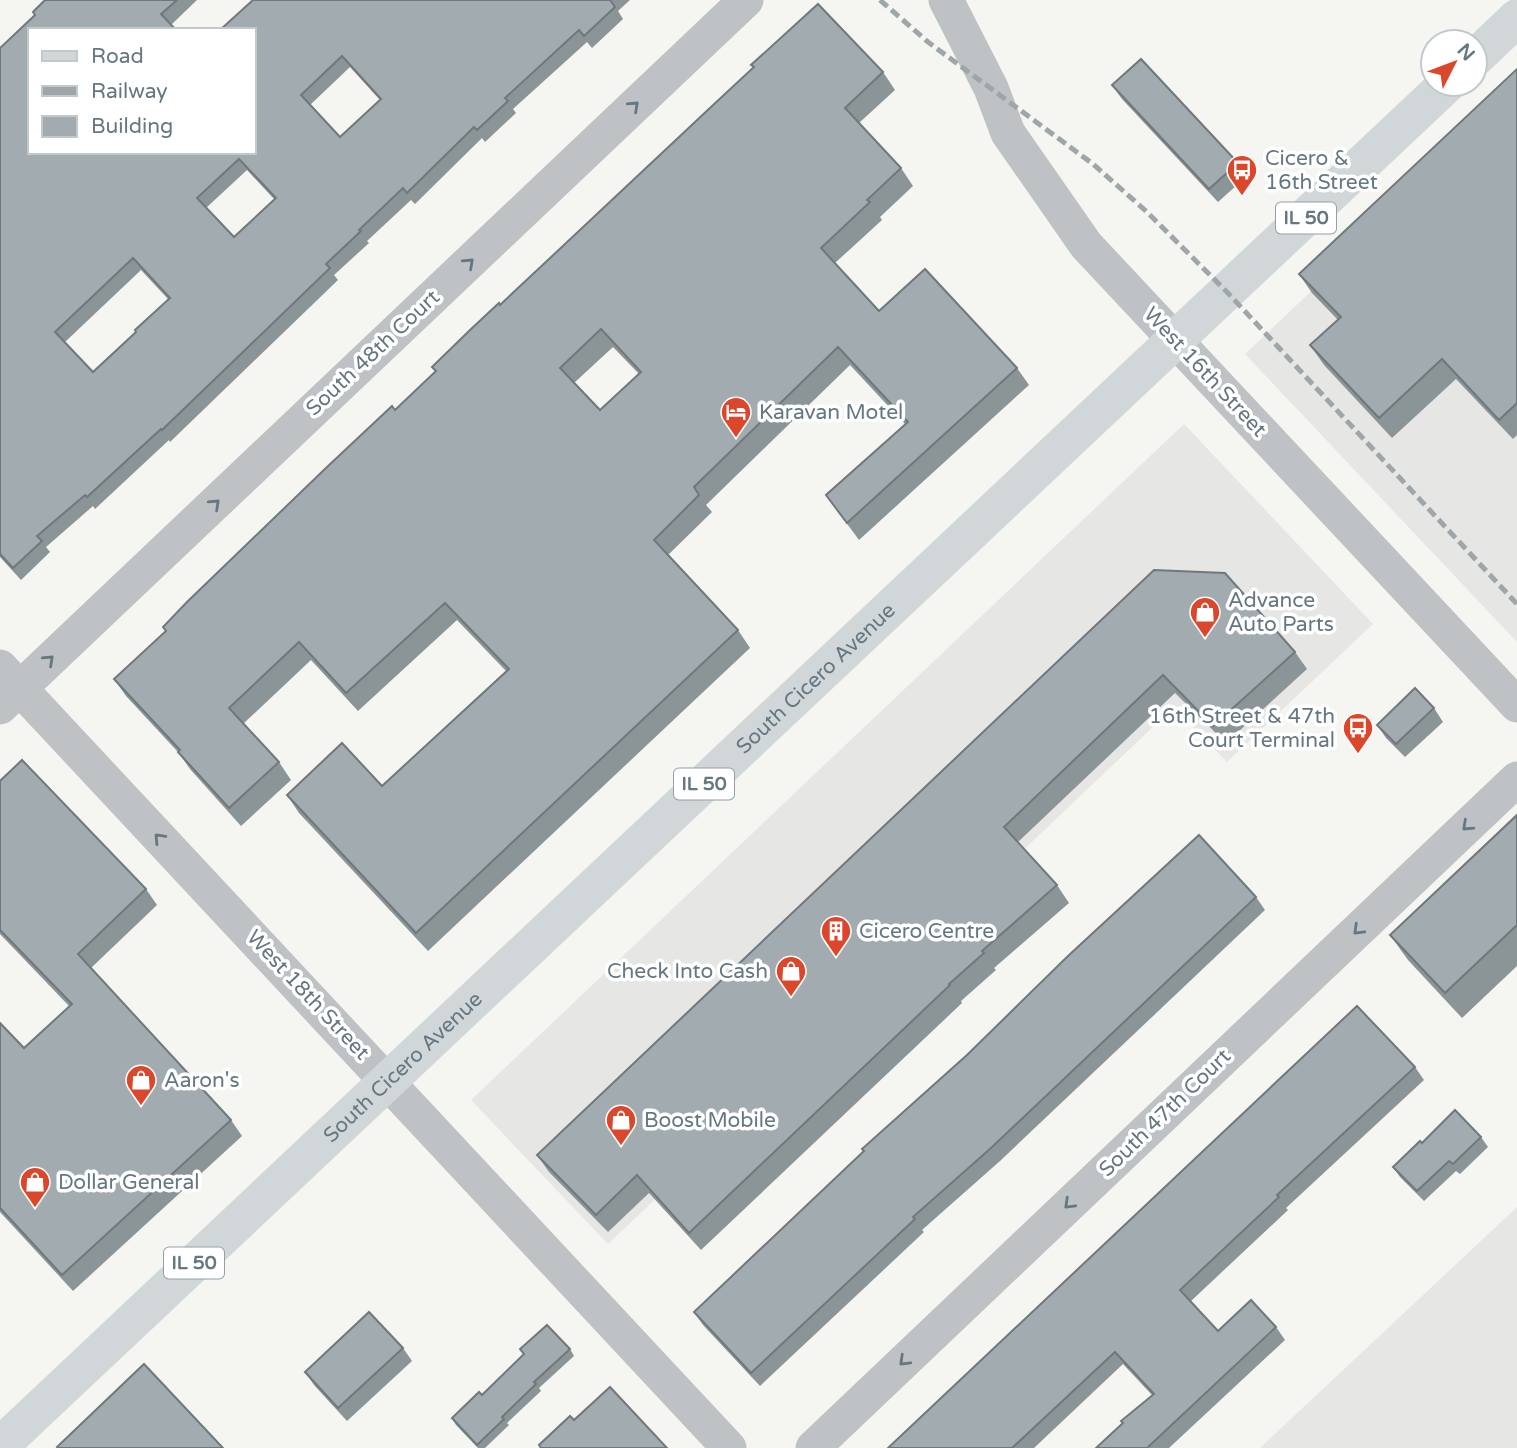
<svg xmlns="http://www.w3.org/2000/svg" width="1517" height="1448" viewBox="0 0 1517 1448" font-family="'Varela Round',sans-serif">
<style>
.built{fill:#e6e6e5}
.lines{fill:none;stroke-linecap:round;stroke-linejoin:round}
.minor{stroke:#bec2c5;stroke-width:35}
.major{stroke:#d1d6d9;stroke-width:38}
.rail{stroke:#9fa6aa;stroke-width:5;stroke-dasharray:10 5;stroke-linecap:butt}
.wall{fill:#8b9497;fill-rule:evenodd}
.building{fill:#a2acb0;stroke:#71787b;stroke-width:2;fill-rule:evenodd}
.oneway{stroke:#657781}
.labels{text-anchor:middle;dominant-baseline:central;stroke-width:7;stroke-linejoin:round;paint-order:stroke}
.shield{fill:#fff;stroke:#93a0a7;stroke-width:2}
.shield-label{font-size:19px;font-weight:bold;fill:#657781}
.poi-label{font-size:21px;fill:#657781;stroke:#fff;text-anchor:start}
.street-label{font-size:21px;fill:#657781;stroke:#fff}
</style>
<rect width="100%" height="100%" fill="#f5f5f1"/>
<g class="built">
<polygon points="1517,96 1517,642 1245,354"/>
<polygon points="1184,424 1373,624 1227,762 1174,707 608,1244 471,1100"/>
<polygon points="1517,1207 1517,1448 1260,1448"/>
</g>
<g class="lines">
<g class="minor">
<polyline points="946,0 991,88 1008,133 1086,245 1517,705"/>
<polyline points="0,667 729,1448"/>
<polyline points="0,707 746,0"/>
<polyline points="813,1448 1517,779"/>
</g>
<g class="major">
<polyline points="1475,58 1517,18"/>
<path id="s1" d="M 0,1446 L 1447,84"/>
</g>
<polyline class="rail" points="880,0 928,42 1093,164 1147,212 1227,292 1517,604"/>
</g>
<g class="wall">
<path d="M 45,0 L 197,0 L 171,25 L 254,152 L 253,0 L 630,0 L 618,11 L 623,19 L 592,48 L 587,42 L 513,109 L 516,113 L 485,142 L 482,138 L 415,204 L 411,200 L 367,241 L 369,243 L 334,275 L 338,280 L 170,442 L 169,440 L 95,509 L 93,506 L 46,547 L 50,552 L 21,580 L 0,557 L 0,48 L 35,15 L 33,12 ZM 350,67 L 380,100 L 340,137 L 310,105 ZM 247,170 L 274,199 L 234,237 L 206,208 ZM 141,270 L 168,299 L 136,332 L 93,372 L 65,342 Z"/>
<polygon points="1517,69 1517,435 1513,439 1456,379 1392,438 1324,365 1310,345 1338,320 1312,293 1299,274"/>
<path d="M 883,72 L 895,90 L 859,123 L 901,168 L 913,186 L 880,217 L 882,220 L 835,263 L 879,311 L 1017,368 L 1029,385 L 859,540 L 826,495 L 905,424 L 850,365 L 706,505 L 712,512 L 668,555 L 738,630 L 750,648 L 428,951 L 299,813 L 287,795 L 382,786 L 506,671 L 457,620 L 358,711 L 311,660 L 243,724 L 279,762 L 291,780 L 241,826 L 190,769 L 178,752 L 126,696 L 114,679 L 166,631 L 163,627 L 436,372 L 432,367 L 500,305 ZM 613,347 L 639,374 L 600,410 L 574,383 Z"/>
<polygon points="1112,85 1238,163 1247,176 1218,202 1122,99"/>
<polygon points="1154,570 1295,652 1307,669 1226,743 1175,693 1018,842 1057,885 1069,903 994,968 996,970 961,1001 962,1003 701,1250 649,1193 608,1232 549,1172 537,1155"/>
<polygon points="1434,708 1443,722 1405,757 1386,738 1377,725"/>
<polygon points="0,781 146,889 157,905 91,968 231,1120 242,1136 73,1291 0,1212 0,1023 24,1048 69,1006 0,934"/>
<polygon points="1517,815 1517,966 1462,1018 1408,960 1390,935"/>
<polygon points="1256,897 1265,910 1000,1161 922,1230 924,1232 760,1386 703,1325 694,1312"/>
<polygon points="1415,1067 1424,1080 1286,1208 1288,1210 1191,1301 1218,1331 1276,1327 1285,1340 1169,1448 1096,1448 1152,1395 1123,1364 1034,1448 888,1448"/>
<polygon points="1481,1137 1488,1147 1460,1174 1456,1171 1424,1201 1400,1177 1393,1167 1422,1143"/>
<polygon points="403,1348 412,1361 347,1421 314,1385 305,1372"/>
<polygon points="520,1349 570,1349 574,1356 539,1388 541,1391 507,1423 509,1425 485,1448 478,1448 456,1425 452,1418 482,1395 524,1354"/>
</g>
<g class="building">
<path d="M 45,0 L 177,0 L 161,14 L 176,30 L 30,30 L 30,152 L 254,152 L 254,30 L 220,30 L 253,0 L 610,0 L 615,7 L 584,36 L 579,30 L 505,98 L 508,101 L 477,130 L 474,127 L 407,193 L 403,188 L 359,230 L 361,231 L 326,264 L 330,268 L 162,430 L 161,429 L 87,497 L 85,495 L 37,536 L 42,541 L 13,568 L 0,554 L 0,48 L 35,15 L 33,12 ZM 342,56 L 381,99 L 340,137 L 301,95 ZM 239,159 L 276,198 L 234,237 L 197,198 ZM 133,258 L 170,298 L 135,330 L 136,332 L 93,372 L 55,332 Z"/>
<path d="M 818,4 L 883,72 L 845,108 L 901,168 L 867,200 L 870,202 L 821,248 L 879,311 L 925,269 L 1017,368 L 847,523 L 826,495 L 908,422 L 838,347 L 694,487 L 699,495 L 654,540 L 738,630 L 416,933 L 287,795 L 342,743 L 382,786 L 509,669 L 445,603 L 346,693 L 299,642 L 229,708 L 279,762 L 229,808 L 178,752 L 180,750 L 114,679 L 166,631 L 163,627 L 187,602 L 327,467 L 392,406 L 395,410 L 436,371 L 432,367 L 470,330 L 499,303 L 500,305 L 711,107 L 754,67 L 751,65 ZM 601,329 L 641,372 L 600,410 L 560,368 Z"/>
<polygon points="1141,59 1238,163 1209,189 1112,85"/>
<polygon points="1517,69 1517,403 1499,420 1442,359 1379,418 1310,345 1341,317 1299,274"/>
<polygon points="1154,570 1225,573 1295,652 1213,726 1163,675 1004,827 1057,885 982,951 984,953 949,984 950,985 689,1233 637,1175 596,1215 537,1155"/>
<polygon points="1415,688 1434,708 1396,744 1377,725"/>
<polygon points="22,760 146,889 78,954 231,1120 62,1275 0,1208 0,1023 24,1048 72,1004 0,930 0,781"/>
<polygon points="1517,815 1517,925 1445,993 1390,935"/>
<polygon points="1199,835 1256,897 991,1148 913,1217 915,1219 751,1373 694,1312 864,1151 862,1149 967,1055 1068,956"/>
<polygon points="1357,1006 1415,1067 1277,1195 1279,1197 1180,1290 1218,1331 1251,1300 1276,1327 1147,1448 1096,1448 1123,1423 1121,1421 1154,1394 1115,1352 1012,1448 888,1448"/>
<polygon points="1455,1110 1481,1137 1453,1164 1449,1161 1417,1191 1393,1167 1420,1141 1422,1143"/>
<polygon points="369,1312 403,1348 338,1408 305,1372"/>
<polygon points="547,1325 570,1349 534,1382 536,1384 502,1417 504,1419 477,1445 452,1418 479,1392 482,1395 524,1354 520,1349"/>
<polygon points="144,1364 223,1448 58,1448 57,1447"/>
<polygon points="610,1387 667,1448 541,1448 539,1445 570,1416 574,1420"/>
</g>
<defs><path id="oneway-chevron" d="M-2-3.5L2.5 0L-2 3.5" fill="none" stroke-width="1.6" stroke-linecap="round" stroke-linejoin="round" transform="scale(1.75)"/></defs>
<g class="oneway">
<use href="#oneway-chevron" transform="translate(634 106) rotate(-43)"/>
<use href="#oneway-chevron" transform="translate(469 263) rotate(-43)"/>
<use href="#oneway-chevron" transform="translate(215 504) rotate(-43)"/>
<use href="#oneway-chevron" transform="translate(49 660) rotate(-43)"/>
<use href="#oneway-chevron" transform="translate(1467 826) rotate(137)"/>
<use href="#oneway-chevron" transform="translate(159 838) rotate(-133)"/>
<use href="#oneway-chevron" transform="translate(1358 930) rotate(136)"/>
<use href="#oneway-chevron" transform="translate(1069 1204) rotate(136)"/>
<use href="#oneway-chevron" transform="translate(904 1361) rotate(136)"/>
</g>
<defs>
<g id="bus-pin" transform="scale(1.575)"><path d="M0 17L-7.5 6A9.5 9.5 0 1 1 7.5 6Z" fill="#dc462a" stroke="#fff"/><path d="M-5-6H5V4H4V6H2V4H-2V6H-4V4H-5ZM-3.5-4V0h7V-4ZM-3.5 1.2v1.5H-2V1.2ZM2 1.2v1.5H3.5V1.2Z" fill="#fff"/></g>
<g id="hotel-pin" transform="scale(1.575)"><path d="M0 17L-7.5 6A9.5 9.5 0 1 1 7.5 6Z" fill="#dc462a" stroke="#fff"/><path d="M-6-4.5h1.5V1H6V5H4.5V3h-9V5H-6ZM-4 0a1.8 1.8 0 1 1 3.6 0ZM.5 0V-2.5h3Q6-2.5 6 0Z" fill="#fff"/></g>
<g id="shop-pin" transform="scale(1.575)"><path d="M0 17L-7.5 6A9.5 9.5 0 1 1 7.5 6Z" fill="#dc462a" stroke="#fff"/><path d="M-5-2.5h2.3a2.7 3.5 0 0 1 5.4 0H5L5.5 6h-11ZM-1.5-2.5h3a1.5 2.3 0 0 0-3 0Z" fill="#fff"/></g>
<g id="building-pin" transform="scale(1.575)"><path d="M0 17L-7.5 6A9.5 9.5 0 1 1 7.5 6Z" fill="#dc462a" stroke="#fff"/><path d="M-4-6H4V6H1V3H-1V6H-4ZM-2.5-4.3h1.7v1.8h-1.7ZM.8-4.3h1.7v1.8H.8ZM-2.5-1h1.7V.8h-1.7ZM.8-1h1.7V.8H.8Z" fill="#fff"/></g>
</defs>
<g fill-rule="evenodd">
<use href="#bus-pin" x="1242" y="170"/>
<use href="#hotel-pin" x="736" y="412"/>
<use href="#shop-pin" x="1205" y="612"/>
<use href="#bus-pin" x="1358" y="728"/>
<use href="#building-pin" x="836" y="931"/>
<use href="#shop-pin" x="791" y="971"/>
<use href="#shop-pin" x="141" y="1080"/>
<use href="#shop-pin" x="621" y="1120"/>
<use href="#shop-pin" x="35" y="1182"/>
</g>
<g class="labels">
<g class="shield">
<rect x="1276" y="202.5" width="60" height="31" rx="5"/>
<rect x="674" y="768.5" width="60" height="31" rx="5"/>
<rect x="164" y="1247.5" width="60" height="31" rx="5"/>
</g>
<g class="shield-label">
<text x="1306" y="218">IL 50</text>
<text x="704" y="784">IL 50</text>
<text x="194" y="1263">IL 50</text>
</g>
<g class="poi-label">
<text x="1265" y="158">Cicero &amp;<tspan x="1265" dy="24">16th Street</tspan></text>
<text x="759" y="412">Karavan Motel</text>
<text x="1228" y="600">Advance<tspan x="1228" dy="24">Auto Parts</tspan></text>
<text x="1335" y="716" text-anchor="end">16th Street &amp; 47th<tspan x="1335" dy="24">Court Terminal</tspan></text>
<text x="859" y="931">Cicero Centre</text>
<text x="768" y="971" text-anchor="end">Check Into Cash</text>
<text x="164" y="1080">Aaron's</text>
<text x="644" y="1120">Boost Mobile</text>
<text x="58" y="1182">Dollar General</text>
</g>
<g class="street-label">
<text transform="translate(373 353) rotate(-43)">South 48th Court</text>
<text transform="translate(1205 372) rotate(47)">West 16th Street</text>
<text stroke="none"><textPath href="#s1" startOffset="1120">South Cicero Avenue</textPath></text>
<text transform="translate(308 995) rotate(47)">West 18th Street</text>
<text stroke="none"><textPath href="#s1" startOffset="553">South Cicero Avenue</textPath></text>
<text transform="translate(1165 1113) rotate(-44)">South 47th Court</text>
</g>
</g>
<rect x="28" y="28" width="228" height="126" fill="#ffffff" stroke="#c1c9cd" stroke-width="2"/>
<rect x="42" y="51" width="35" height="10" fill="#d1d6d9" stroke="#c1c9cd" stroke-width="2"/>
<text x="91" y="63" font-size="21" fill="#657781">Road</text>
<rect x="42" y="86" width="35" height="10" fill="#9fa6aa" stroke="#c1c9cd" stroke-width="2"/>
<text x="91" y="98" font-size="21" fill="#657781">Railway</text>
<rect x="42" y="116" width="35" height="21" fill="#a2acb0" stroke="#c1c9cd" stroke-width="2"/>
<text x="91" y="133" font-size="21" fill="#657781">Building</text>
<g transform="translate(1454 63) rotate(48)"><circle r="33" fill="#ffffff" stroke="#c1c9cd" stroke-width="2"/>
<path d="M0-5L12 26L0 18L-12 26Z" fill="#dc462a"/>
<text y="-10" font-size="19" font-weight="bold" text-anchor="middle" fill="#657781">N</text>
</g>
</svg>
